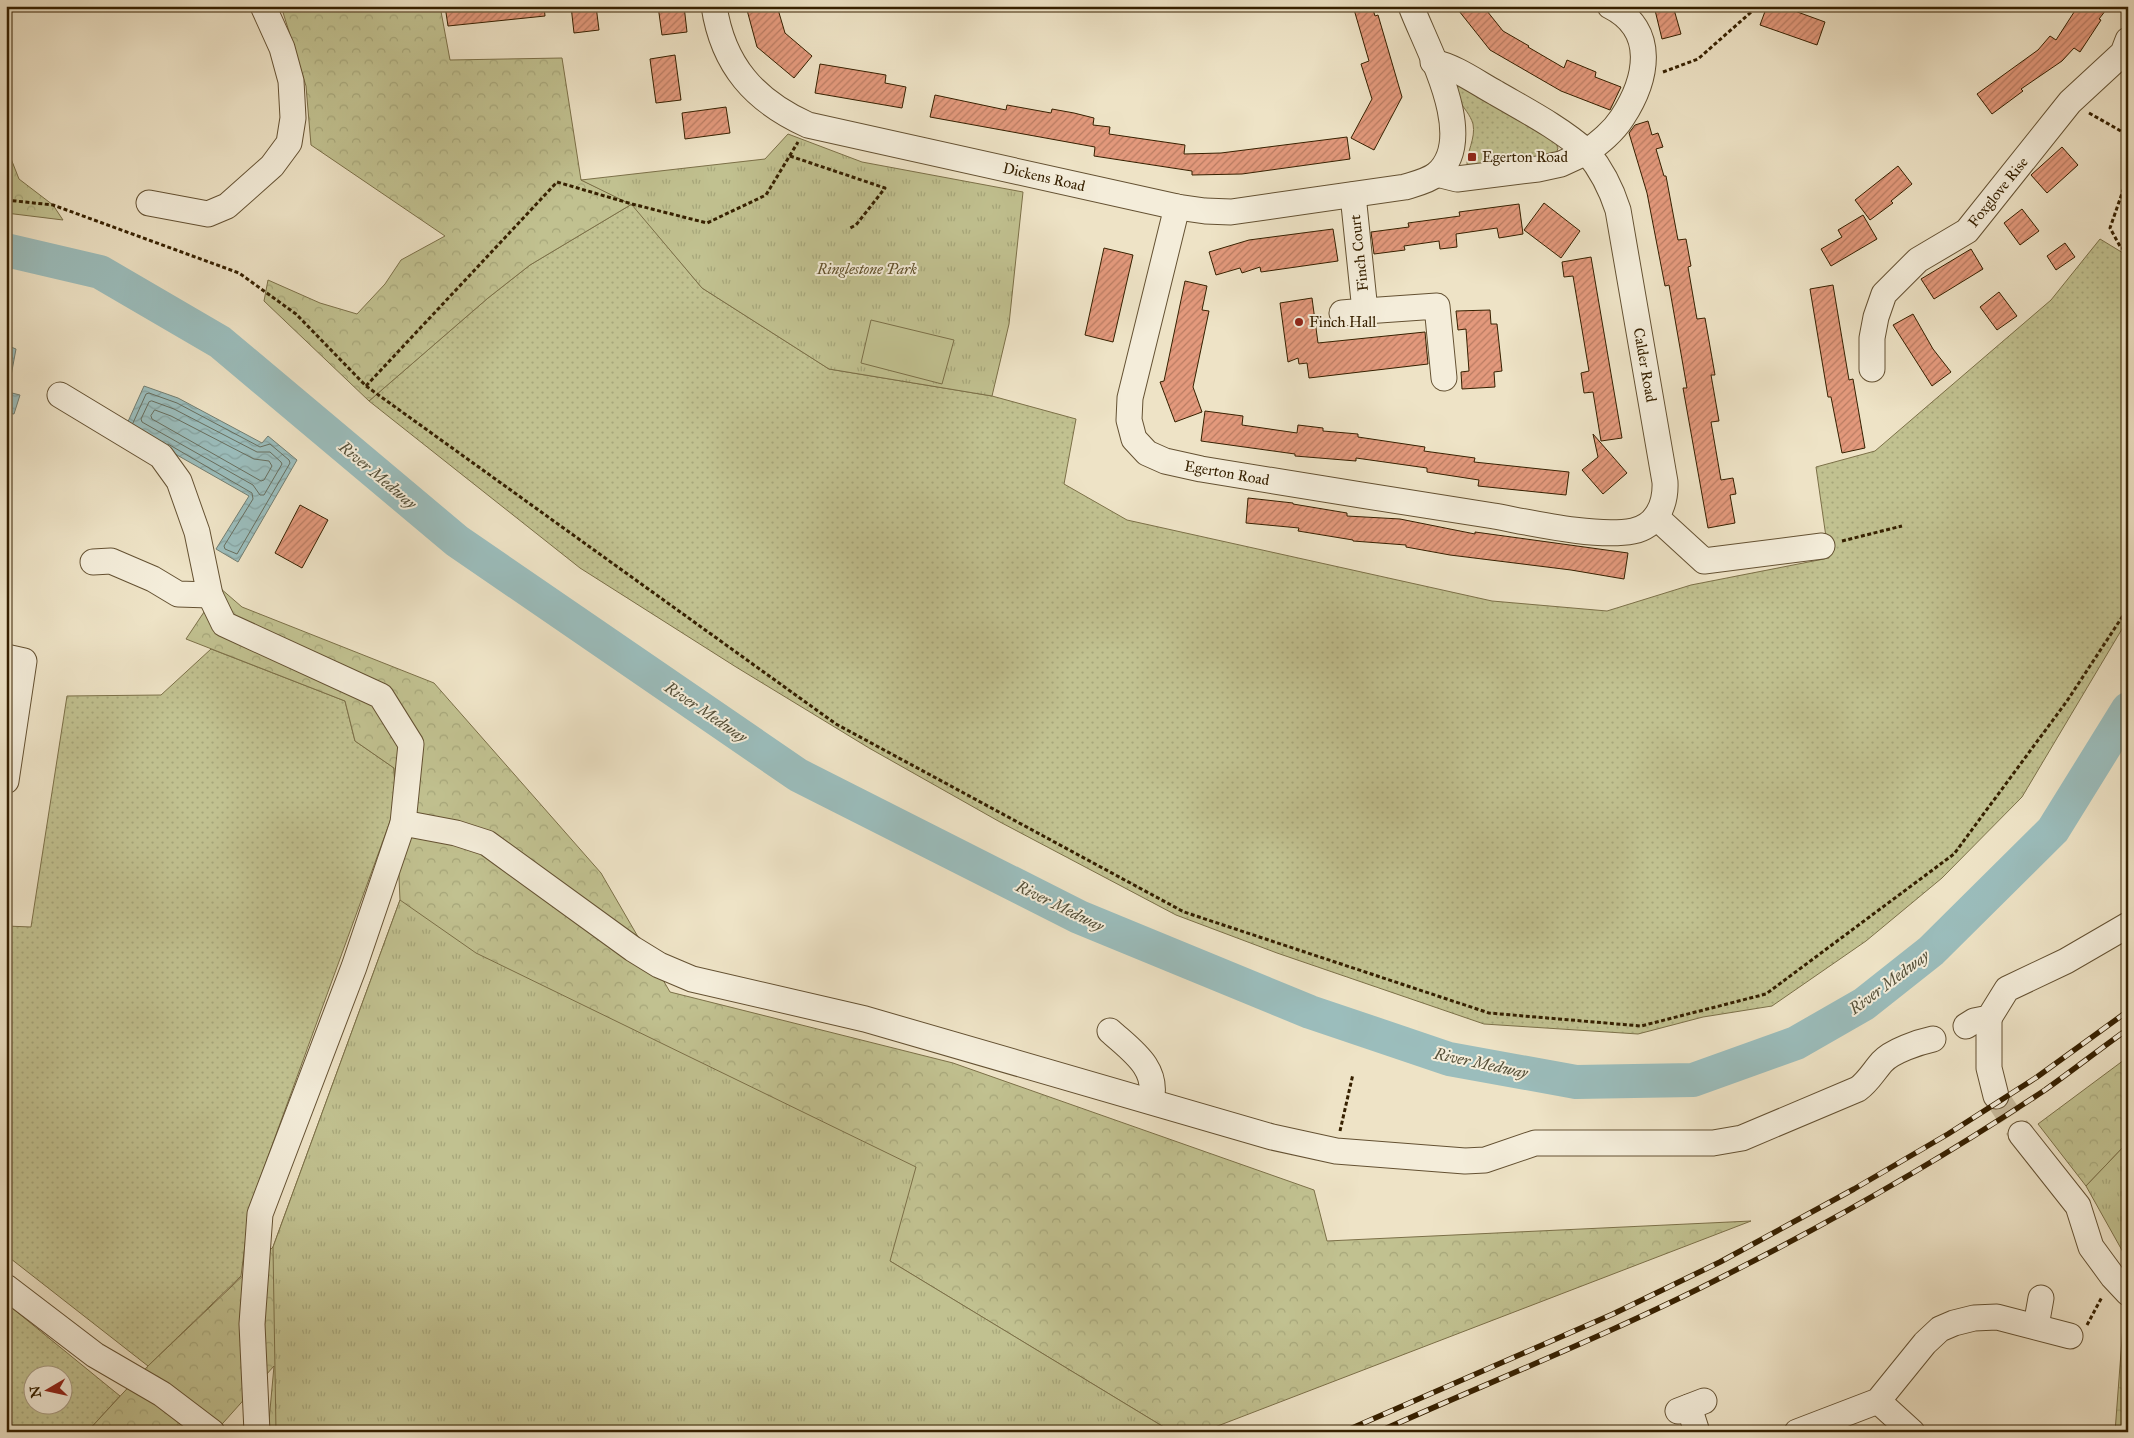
<svg xmlns="http://www.w3.org/2000/svg" width="2134" height="1438" viewBox="0 0 2134 1438" font-family="'IM FELL Great Primer',serif">
<style>
.grass{fill:url(#grass-dots);stroke:#7c7048;fill-rule:evenodd}
.forest{fill:url(#forest-crowns);stroke:#7c7048}
.park{fill:url(#park-tufts);stroke:#7c7048}
.pitch{fill:#c1c190;stroke:#7c7048}
.water{fill:url(#water-waves);stroke:#737e71}
.lines{fill:none;stroke-linecap:round;stroke-linejoin:round}
.shore{stroke:#686e5e;stroke-width:1}
.river{stroke:#9bbdbc;stroke-width:34}
.building{fill:url(#building-hatch);stroke:#362000}
.minor-tunnel{stroke:#c9bc9e;stroke-width:25;stroke-dasharray:25 12;stroke-linecap:butt}
.minor-casing{stroke:#645132;stroke-width:27}
.path{stroke:#362000;stroke-width:3;stroke-dasharray:4 2.5;stroke-linecap:butt}
.minor{stroke:#f4edda;stroke-width:25}
.rail-casing{stroke:#362000;stroke-width:5.5}
.rail{stroke:#f4edda;stroke-width:4;stroke-dasharray:11;stroke-linecap:butt}
.poi-dot{fill:#8f2418;stroke:#f4edda;stroke-width:2}
.labels{text-anchor:middle;dominant-baseline:central;stroke-width:4;stroke-linejoin:round;paint-order:stroke}
.poi-label{font-size:15px;fill:#362000;stroke:#f4edda;text-anchor:start}
.street-label{font-size:15px;fill:#362000;stroke:#f4edda}
.park-label{font-size:15px;font-style:italic;fill:#60502b;stroke:#f4edda}
.water-label{font-size:16px;font-style:italic;fill:#544f38;stroke:#f4edda}
</style>
<defs>
<pattern id="grass-dots" width="8" height="8" patternUnits="userSpaceOnUse" patternTransform="scale(1.25)"><rect width="8" height="8" fill="#c1c190"/><path d="M2 2h.1M6 6h.1" fill="none" stroke="#a6a67a" stroke-width="1.8" stroke-linecap="round"/></pattern>
<pattern id="forest-crowns" width="20" height="18" patternUnits="userSpaceOnUse" patternTransform="scale(1.25)"><rect width="20" height="18" fill="#c1c190"/><path d="M2 6a3 3 0 1 1 6 0M12 15a3 3 0 1 1 6 0" fill="none" stroke="#a6a67a"/></pattern>
<pattern id="park-tufts" width="24" height="20" patternUnits="userSpaceOnUse" patternTransform="scale(1.25)"><rect width="24" height="20" fill="#c1c190"/><path d="M3 7l-1-3M5 7V3M7 7l1-3M15 17l-1-3M17 17v-4M19 17l1-3" fill="none" stroke="#a6a67a"/></pattern>
<pattern id="water-waves" width="16" height="10" patternUnits="userSpaceOnUse" patternTransform="scale(1.25)"><rect width="16" height="10" fill="#9bbdbc"/><path d="M0 5q4-4 8 0t8 0" fill="none" stroke="#86a2a0"/></pattern>
<pattern id="building-hatch" width="6" height="6" patternUnits="userSpaceOnUse" patternTransform="scale(1.25)"><rect width="6" height="6" fill="#e3997c"/><path d="M-1 1l2-2M0 6l6-6M5 7l2-2" fill="none" stroke="#b97c63"/></pattern>
</defs>
<rect width="100%" height="100%" fill="#eee3c6"/>
<filter id="stains"><feTurbulence type="fractalNoise" baseFrequency=".004" numOctaves="4"/><feColorMatrix values="0 0 0 0 .2 0 0 0 0 .09 0 0 0 0 .02 0 0 0 .5 -.17"/></filter>
<radialGradient id="worn" r=".72"><stop offset=".6" stop-color="#630" stop-opacity="0"/><stop offset="1" stop-color="#630" stop-opacity=".3"/></radialGradient>
<g class="grass">
<path d="M 1457,84 L 1555,141 L 1558,148 L 1556,154 L 1467,167 C 1466,152 1476,139 1473,124 C 1470,114 1464,109 1459,100 C 1456,96 1456,89 1455,85 Z"/>
<polygon points="632,204 702,288 829,369 992,396 1076,419 1064,484 1127,520 1492,601 1607,611 1691,585 1829,558 1816,467 1875,451 2051,300 2100,239 2128,256 2128,619 2022,797 1942,878 1866,941 1772,1006 1703,1017 1638,1034 1484,1024 1277,953 1176,915 1000,822 869,748 736,667 580,568 369,401 488,298 530,265"/>
<polygon points="211,649 345,701 355,741 394,768 396,805 250,1206 241,1276 148,1366 6,1255 6,926 31,927 67,696 161,695"/>
<path d="M 6,1303 L 120,1396 L 87,1432 L 6,1432 ZM 32,1376 L 62,1376 L 62,1406 L 32,1406 Z"/>
</g>
<g class="forest">
<polygon points="281,6 440,6 450,60 562,58 581,180 632,204 530,265 488,298 369,401 264,301 268,280 320,303 357,314 385,284 401,260 445,236 311,145 306,86"/>
<polygon points="6,146 19,179 53,205 63,220 6,213"/>
<polygon points="220,588 242,607 434,683 601,873 670,992 953,1063 1314,1190 1327,1241 1751,1221 1202,1432 1172,1432 890,1261 325,1432 268,1432 274,1366 215,1432 87,1432 148,1366 273,1247 400,900 394,768 355,741 345,701 186,639"/>
<polygon points="2128,1057 2128,1142 2086,1186 2038,1124"/>
<polygon points="2125,1299 2128,1302 2128,1432 2115,1432"/>
</g>
<g class="park">
<polygon points="788,134 862,162 1023,192 1009,324 992,396 829,369 702,288 632,205 581,180 765,159"/>
<polygon points="400,900 476,953 916,1167 890,1261 1172,1432 276,1432 273,1247"/>
<polygon points="2128,1142 2128,1261 2086,1186"/>
</g>
<polygon class="pitch" points="871,320 954,340 942,384 861,363"/>
<g class="water">
<polygon points="6,345 16,349 8,392 20,395 14,414 6,413"/>
<polygon points="144,386 178,398 262,443 268,436 297,460 238,562 216,549 249,496 126,426"/>
</g>
<g class="lines">
<g class="shore">
<polygon points="152,401 174,409 257,452 270,452 281,462 282,464 264,495 260,495 253,485 142,422 141,419 149,402"/>
<polygon points="155,410 171,416 254,459 269,461 272,466 264,480 261,481 152,419 151,416"/>
<polyline points="133,423 146,394 149,393 177,403 260,447 270,444 289,460 290,463 237,554 225,549 224,546 253,499 252,493 168,444"/>
</g>
<polyline class="river" points="6,250 100,272 220,342 457,541 798,775 1079,917 1310,1012 1449,1059 1576,1082 1693,1080 1796,1043 1864,1004 1931,951 2053,830 2128,709"/>
</g>
<g class="building">
<polygon points="445,6 544,6 545,16 448,26"/>
<polygon points="571,6 596,6 599,30 574,33"/>
<polygon points="658,6 684,6 687,32 662,35"/>
<polygon points="763,6 777,6 785,33 812,56 794,78 757,47 747,10"/>
<polygon points="1353,6 1372,6 1375,16 1378,15 1402,97 1374,150 1351,138 1372,99 1361,64 1369,61"/>
<polygon points="1455,6 1483,6 1503,31 1529,46 1528,47 1564,68 1567,60 1596,72 1595,77 1621,87 1610,110 1561,91 1490,50"/>
<polygon points="1654,6 1673,6 1681,34 1662,39"/>
<polygon points="1767,6 1781,6 1825,22 1817,45 1760,25"/>
<polygon points="2078,6 2109,6 2099,19 2101,20 2080,52 2074,48 2062,61 2021,89 2023,91 1992,114 1977,94 2038,50 2050,36 2056,40"/>
<polygon points="675,55 681,100 656,103 650,59"/>
<polygon points="820,64 886,75 885,83 906,87 902,108 815,93"/>
<polygon points="935,95 1006,110 1007,105 1051,113 1052,109 1074,113 1094,118 1093,125 1110,127 1109,134 1185,145 1184,154 1221,153 1347,137 1350,159 1242,174 1192,175 1192,171 1094,156 1095,147 930,117"/>
<polygon points="726,107 730,133 685,139 682,113"/>
<polygon points="1648,121 1652,135 1658,133 1663,147 1656,149 1664,176 1666,176 1678,240 1686,239 1691,266 1688,267 1697,319 1705,318 1715,375 1711,375 1719,421 1711,422 1721,480 1733,478 1736,494 1730,495 1735,523 1708,528 1683,388 1687,388 1669,285 1665,286 1647,193 1629,133 1635,125"/>
<polygon points="2062,147 2078,165 2047,193 2031,175"/>
<polygon points="1898,166 1912,184 1891,201 1893,203 1870,220 1855,200"/>
<polygon points="1544,203 1580,231 1561,258 1524,230"/>
<polygon points="1519,204 1523,234 1499,238 1497,228 1456,234 1457,247 1440,249 1439,241 1404,246 1405,250 1374,254 1371,232 1409,227 1408,223 1460,216 1459,212"/>
<polygon points="2022,209 2039,231 2020,245 2004,223"/>
<polygon points="1863,215 1877,239 1831,266 1821,249 1842,237 1838,230"/>
<polygon points="1333,229 1338,261 1261,272 1260,267 1242,273 1240,268 1216,275 1209,252 1249,240"/>
<polygon points="2065,243 2075,257 2056,270 2047,256"/>
<polygon points="1104,248 1133,255 1113,342 1085,335"/>
<polygon points="1971,249 1983,269 1934,299 1921,279"/>
<polygon points="1591,257 1622,438 1601,441 1593,392 1584,393 1581,373 1589,371 1573,276 1564,277 1562,262"/>
<polygon points="1185,281 1207,286 1202,310 1209,311 1193,387 1202,412 1175,422 1160,382 1164,381"/>
<polygon points="1833,285 1849,380 1853,379 1865,448 1842,453 1831,397 1828,397 1810,289"/>
<polygon points="1999,292 2017,316 1997,330 1980,307"/>
<polygon points="1312,298 1318,343 1425,332 1428,364 1309,378 1307,363 1299,364 1298,358 1288,362 1280,303"/>
<polygon points="1490,310 1491,324 1497,324 1502,371 1494,372 1495,387 1462,389 1461,372 1469,371 1466,329 1458,330 1456,311"/>
<polygon points="1913,314 1933,349 1951,372 1932,386 1893,325"/>
<polygon points="1205,411 1243,416 1242,425 1297,433 1298,425 1323,428 1323,431 1358,434 1358,437 1425,447 1424,451 1475,458 1474,462 1569,472 1566,495 1478,486 1479,480 1427,472 1427,468 1356,458 1356,461 1295,456 1295,454 1201,441"/>
<polygon points="1593,434 1627,473 1603,494 1582,470 1598,457"/>
<polygon points="1248,498 1293,503 1293,504 1347,513 1347,516 1400,519 1475,534 1475,532 1628,553 1624,579 1571,570 1450,555 1406,547 1406,545 1353,541 1353,540 1298,531 1299,528 1246,523"/>
<polygon points="300,505 328,520 302,568 275,553"/>
</g>
<g class="lines">
<polyline class="minor-tunnel" points="1996,1096 2021,1134"/>
<g class="minor-casing">
<g id="minor">
<path d="M 714,6 C 723,66 755,101 808,125 L 1177,207 L 1205,211 L 1231,212 L 1405,187 C 1415,184 1428,181 1437,174 C 1479,137 1426,47 1411,6"/>
<path d="M 1433,62 C 1456,67 1476,82 1496,93 C 1527,111 1560,128 1587,152 L 1561,164 L 1538,169 L 1457,179 L 1437,174"/>
<polyline points="149,203 208,214 227,206 272,166 289,143 293,118 291,81 282,48 263,6"/>
<path d="M 1177,207 L 1130,398 L 1129,420 L 1134,439 L 1147,453 L 1165,461 L 1201,469 C 1299,485 1396,501 1494,516 C 1532,523 1597,538 1633,531 C 1657,526 1666,504 1665,482 L 1618,210 C 1611,188 1602,170 1587,152 C 1600,142 1613,132 1622,118 C 1647,80 1658,30 1610,6"/>
<polyline points="1365,311 1437,306 1444,378"/>
<polyline points="1342,313 1365,311 1353,195"/>
<polyline points="1872,369 1872,338 1876,317 1884,294 1918,260 1967,231 2070,102 2123,53 2128,40"/>
<polyline points="60,395 161,456 179,481 197,532 210,595 224,624 381,696 411,744 403,823 354,967 260,1214 252,1324 257,1432"/>
<polyline points="1656,517 1704,561 1822,546"/>
<polyline points="93,562 111,561 153,579 178,594 210,595"/>
<polyline points="6,657 24,661 6,781"/>
<path d="M 403,823 L 456,833 L 487,843 L 633,949 L 659,965 L 692,979 L 865,1019 L 1272,1137 L 1336,1151 L 1465,1161 L 1485,1160 L 1535,1143 L 1713,1143 L 1742,1138 L 1858,1089 C 1868,1082 1874,1071 1882,1062 C 1892,1051 1919,1042 1933,1039"/>
<polyline points="1989,1018 1989,1068 1996,1096"/>
<polyline points="1966,1026 1974,1021 1989,1018 2007,989 2066,961 2128,925"/>
<path d="M 1110,1031 C 1132,1051 1159,1068 1151,1101"/>
<polyline points="2021,1134 2078,1206 2091,1247 2113,1277 2128,1293"/>
<polyline points="6,1287 95,1355 162,1394 212,1432"/>
<polyline points="2036,1326 2041,1298"/>
<polyline points="1878,1401 1912,1432"/>
<polyline points="1689,1407 1697,1432"/>
<polyline points="1678,1411 1704,1401"/>
<polyline points="1797,1432 1878,1401 1925,1343 1940,1329 1954,1323 1974,1318 1997,1317 2070,1336"/>
</g>
</g>
<g class="path">
<polyline points="1663,72 1698,59 1758,6"/>
<polyline points="2089,113 2128,135"/>
<polyline points="790,156 885,188 856,225 850,228"/>
<polyline points="2128,176 2110,228 2121,248 2128,249"/>
<polyline points="6,200 53,205 239,273 296,314 366,386 836,724 1184,912 1489,1013 1641,1026 1766,994 1954,854 2067,701 2128,608"/>
<polyline points="366,386 557,182 632,204 707,223 766,195 798,142"/>
<polyline points="1842,541 1902,526"/>
<polyline points="1340,1131 1353,1074"/>
<polyline points="2087,1325 2102,1297"/>
</g>
<use href="#minor" class="minor"/>
<g class="rail-casing">
<g id="rail">
<polyline points="1343,1432 1613,1314 1720,1262 1854,1189 1948,1134 2037,1077 2128,1011"/>
<path d="M 1378,1432 C 1494,1380 1613,1333 1726,1275 C 1835,1220 1943,1158 2045,1090 C 2073,1070 2100,1049 2128,1029"/>
</g>
</g>
<use href="#rail" class="rail"/>
</g>
<g class="poi-dot">
<rect x="1467" y="152" width="10" height="10" rx="2.5"/>
<circle cx="1299" cy="322" r="5"/>
</g>
<g class="labels">
<g class="poi-label">
<text x="1482" y="157">Egerton Road</text>
<text x="1309" y="322">Finch Hall</text>
</g>
<g class="street-label">
<text transform="translate(1044 177) rotate(13)">Dickens Road</text>
<text transform="translate(1998 192) rotate(-51)">Foxglove Rise</text>
<text transform="translate(1359 253) rotate(-96)">Finch Court</text>
<text transform="translate(1645 365) rotate(80)">Calder Road</text>
<text transform="translate(1227 473) rotate(10)">Egerton Road</text>
</g>
<g class="park-label">
<text x="867" y="269">Ringlestone Park</text>
</g>
<g class="water-label">
<text transform="translate(378 475) rotate(40)">River Medway</text>
<text transform="translate(706 712) rotate(34)">River Medway</text>
<text transform="translate(1060 906) rotate(26)">River Medway</text>
<text transform="translate(1889 982) rotate(-37)">River Medway</text>
<text transform="translate(1481 1063) rotate(12)">River Medway</text>
</g>
</g>
<rect width="2134" height="1438" fill="none" stroke="#eee3c6" stroke-width="25"/>
<rect x="8" y="8" width="2119" height="1423" fill="none" stroke="#362000" stroke-width="2.5"/>
<rect x="12" y="12" width="2109" height="1413" fill="none" stroke="#362000"/>
<g transform="translate(48 1390) rotate(261)"><circle r="24" fill="#f4edda" stroke="#a89b83"/>
<path d="M0-4L9 19L0 12L-9 19Z" fill="#8f2418"/>
<text y="-8" font-size="14" font-weight="bold" text-anchor="middle" fill="#362000">N</text>
</g>
<rect width="100%" height="100%" filter="url(#stains)"/>
<rect width="100%" height="100%" fill="url(#worn)"/>
</svg>
